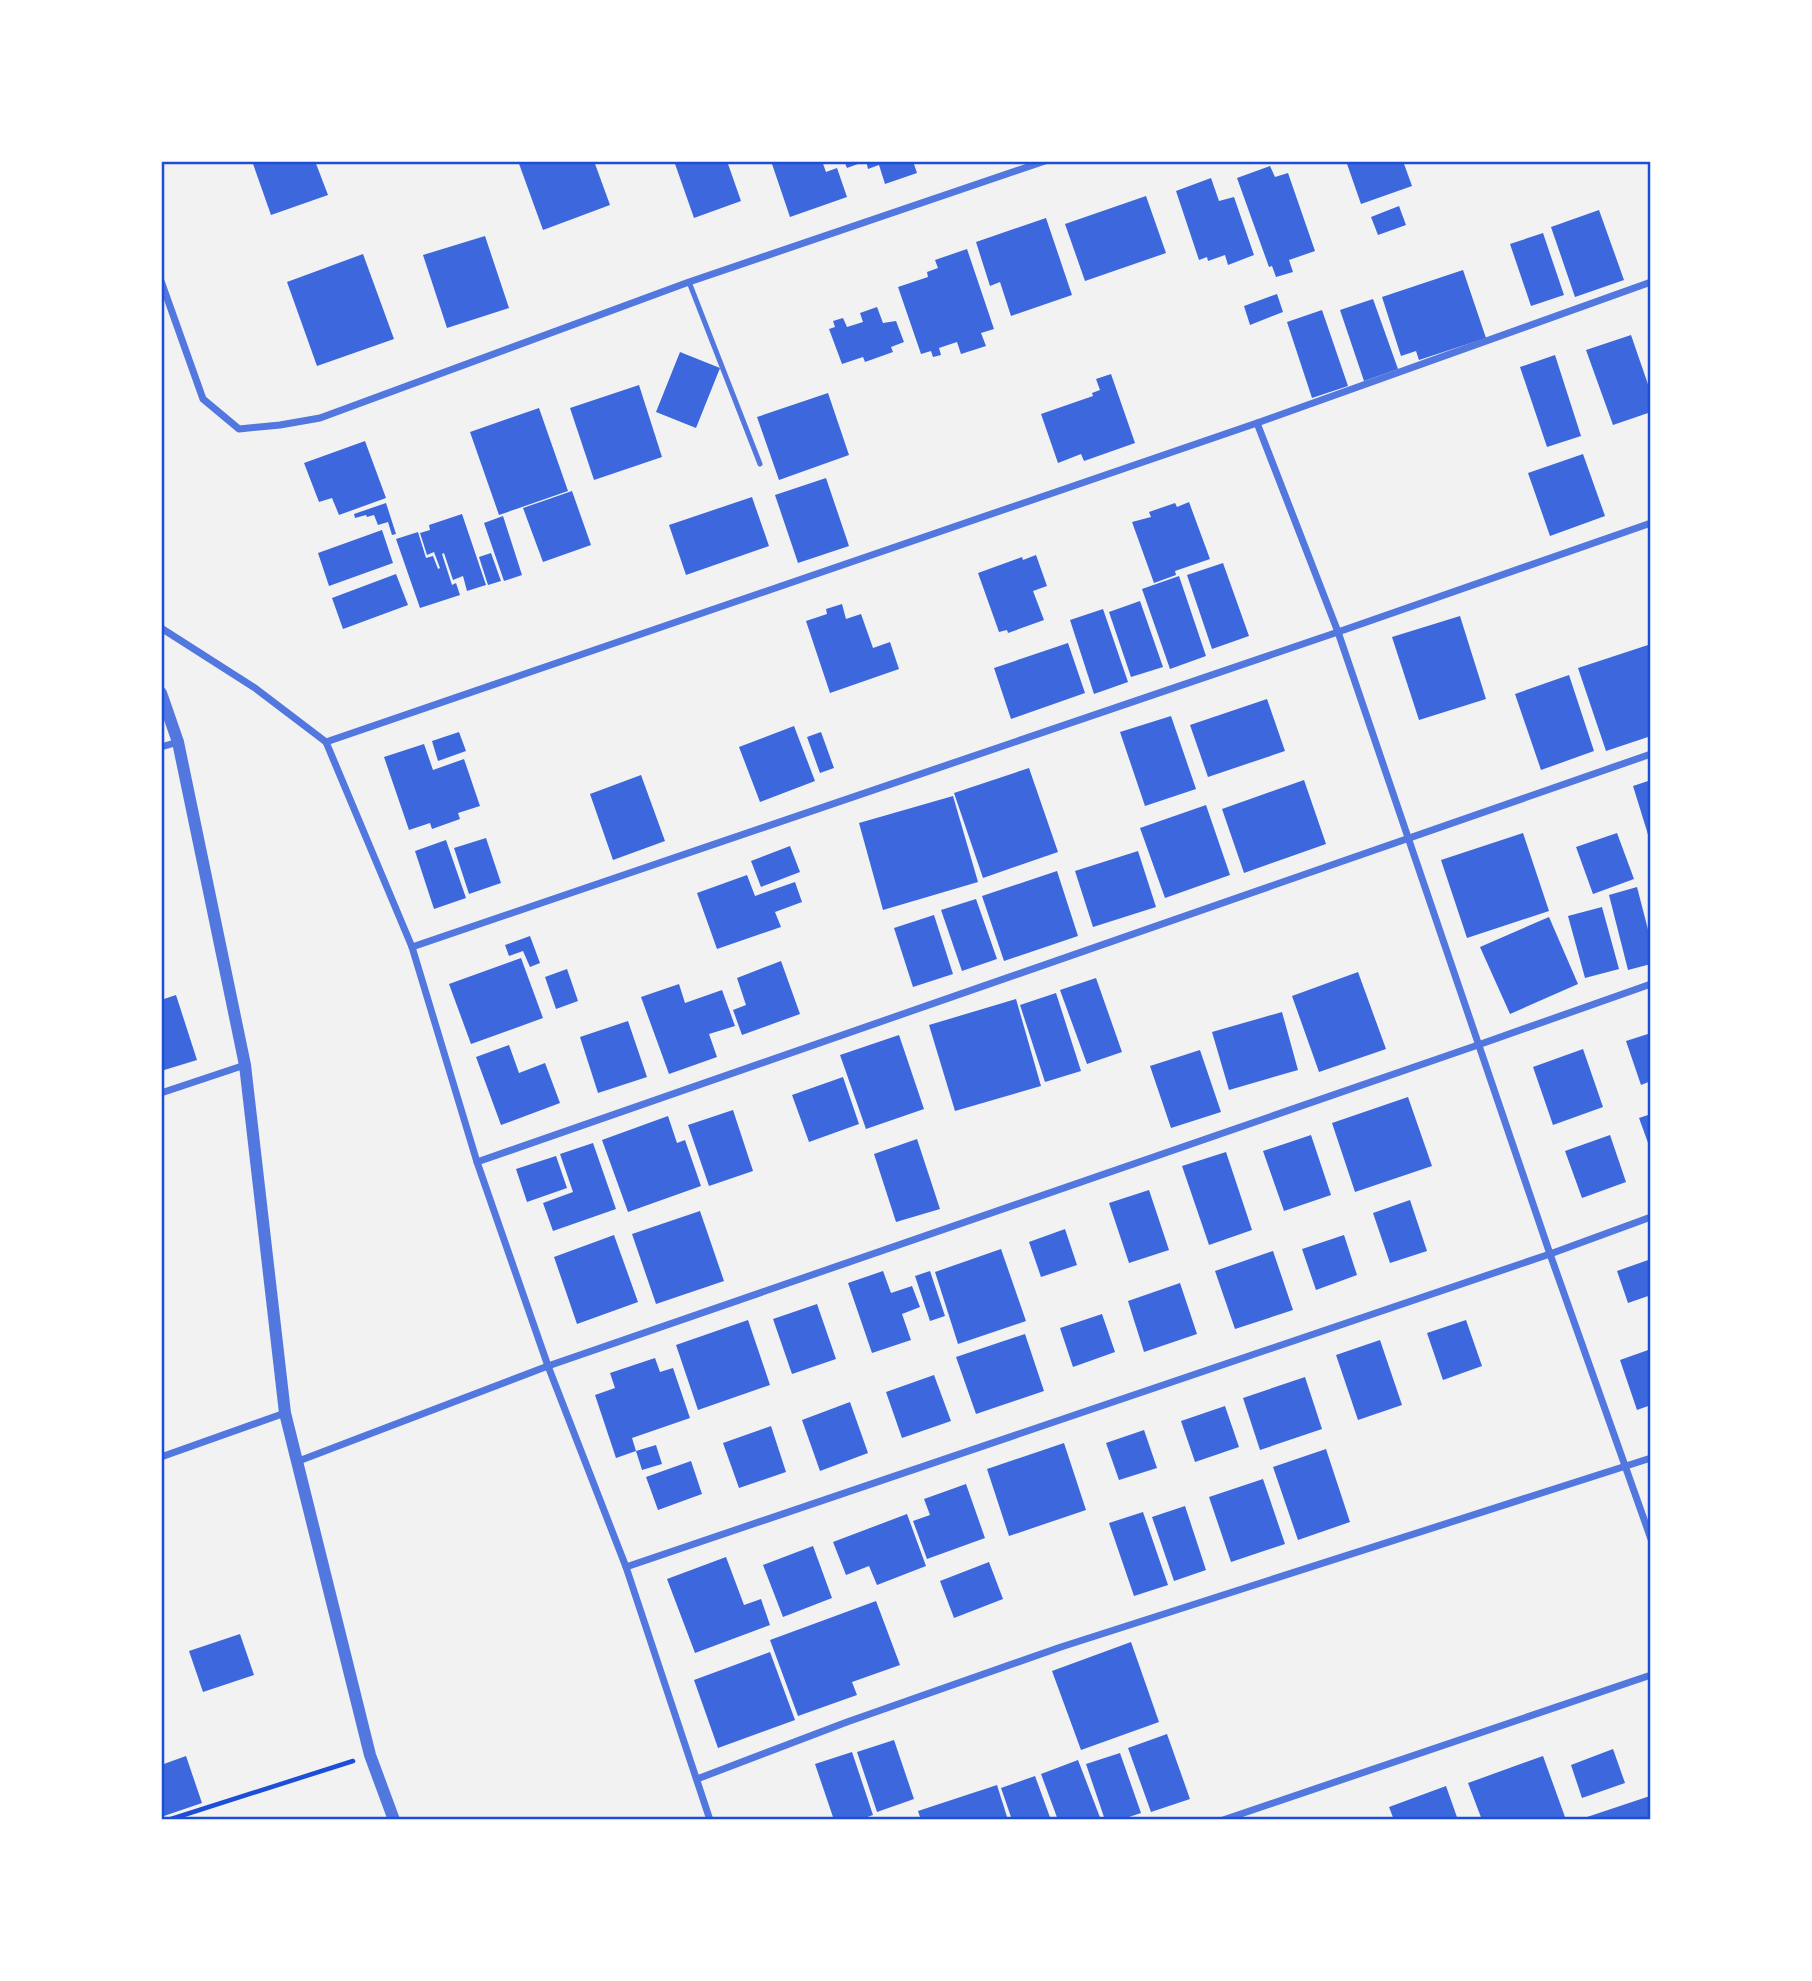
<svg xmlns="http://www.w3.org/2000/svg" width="1812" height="1981" viewBox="0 0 1812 1981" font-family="'PT Sans Narrow',sans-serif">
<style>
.building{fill:#3d67dc}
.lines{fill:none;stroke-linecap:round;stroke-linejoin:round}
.path{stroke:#1d4ed8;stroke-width:4.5}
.service{stroke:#5277de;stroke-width:5}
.minor{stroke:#5277de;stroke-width:7}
.tertiary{stroke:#5277de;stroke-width:12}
.neatline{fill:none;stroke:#1d4ed8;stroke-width:2.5}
</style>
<rect width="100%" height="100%" fill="#f2f2f2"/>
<g class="building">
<polygon points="252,161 315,161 328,195 271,215"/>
<polygon points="518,161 594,161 610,205 543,230"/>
<polygon points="674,161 727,161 741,201 694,218"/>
<polygon points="771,161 822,161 826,172 837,168 847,197 790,217"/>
<polygon points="844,161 913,161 917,173 885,184 879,165 868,169 866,161 847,168"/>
<polygon points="1346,161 1403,161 1412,186 1361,204"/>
<polygon points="1270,166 1275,177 1288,173 1315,251 1289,260 1293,272 1276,277 1272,266 1269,267 1237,178"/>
<polygon points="1211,178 1219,201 1234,197 1254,255 1228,265 1225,255 1208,261 1207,257 1199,260 1176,191"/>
<polygon points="1146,196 1166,253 1085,281 1065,224"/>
<polygon points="1399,206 1406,225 1378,235 1371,217"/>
<polygon points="1599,210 1624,280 1575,297 1551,227"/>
<polygon points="1046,218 1072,295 1011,316 1000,282 990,286 976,242"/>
<polygon points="1543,233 1564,295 1531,306 1510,244"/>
<polygon points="485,236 509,308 447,328 423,255"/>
<polygon points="967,249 994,329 981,333 986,346 961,354 957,342 939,348 941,355 933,357 931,351 921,354 898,287 928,277 927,272 938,268 935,260"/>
<polygon points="363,254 394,339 317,366 287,282"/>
<polygon points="1463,270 1486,338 1419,360 1416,351 1401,356 1382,297"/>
<polygon points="1277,294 1283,312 1250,325 1244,306"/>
<polygon points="1373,299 1398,369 1364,381 1340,310"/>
<polygon points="877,307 883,323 896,321 904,342 891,347 893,352 865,362 863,357 842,364 829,329 835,327 833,321 843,318 847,327 863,322 860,313"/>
<polygon points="1322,310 1348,386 1312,398 1287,322"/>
<polygon points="1631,335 1651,393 1651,412 1613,425 1586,350"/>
<polygon points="680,352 720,368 696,428 656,412"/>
<polygon points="1555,355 1581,436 1547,447 1520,367"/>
<polygon points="1111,374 1135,443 1084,461 1081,454 1058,463 1041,414 1093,396 1092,393 1100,390 1096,379"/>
<polygon points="639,385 662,457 594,480 570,408"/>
<polygon points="828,393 849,455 779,480 757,417"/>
<polygon points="539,408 568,491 499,515 470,432"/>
<polygon points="365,441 386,498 339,515 332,498 319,502 304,463"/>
<polygon points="1583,454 1605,516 1550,536 1528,473"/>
<polygon points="826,478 849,546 798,563 775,495"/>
<polygon points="572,491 591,545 543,562 523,508"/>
<polygon points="752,497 769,546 686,575 669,525"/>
<polygon points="1189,502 1210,559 1175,571 1176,575 1154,583 1132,522 1151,517 1149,512 1175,503 1177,507"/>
<polygon points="386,503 396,534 392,535 388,522 378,525 374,515 367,517 366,515 355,518 354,514"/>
<polygon points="462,514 486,585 467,591 463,576 453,580 444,553 442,554 452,585 456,583 460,595 420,608 396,539 418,532 426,558 433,556 438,569 440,568 434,552 427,555 420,533 430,530 429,525"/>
<polygon points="503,516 522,575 504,581 484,523"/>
<polygon points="382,530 393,563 329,586 318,553"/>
<polygon points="491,553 501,581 488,585 479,557"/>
<polygon points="1036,555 1047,586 1033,591 1044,620 1008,633 1007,630 999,632 978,573 1022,557 1023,560"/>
<polygon points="1223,563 1249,636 1212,649 1187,575"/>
<polygon points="396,574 408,605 343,629 332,598"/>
<polygon points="1179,576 1206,656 1170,669 1142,589"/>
<polygon points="1140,601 1163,667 1131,677 1109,612"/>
<polygon points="842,604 846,619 861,614 873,648 890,642 899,669 830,693 806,621 827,614 826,609"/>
<polygon points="1103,609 1128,682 1094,694 1070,620"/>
<polygon points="1460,616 1486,699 1419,720 1392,637"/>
<polygon points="1068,643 1085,693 1011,719 994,668"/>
<polygon points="1648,645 1651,654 1651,736 1606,751 1578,668"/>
<polygon points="1569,675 1594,751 1541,770 1515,694"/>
<polygon points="1267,699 1285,751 1208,777 1190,725"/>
<polygon points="1171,716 1196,789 1145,806 1120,732"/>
<polygon points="794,726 815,781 760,802 739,747"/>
<polygon points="459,732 466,751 438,761 432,741"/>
<polygon points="821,732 834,768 820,773 807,737"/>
<polygon points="424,744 433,770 464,759 480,806 458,813 460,819 432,829 430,823 409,830 384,757"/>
<polygon points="1029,768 1058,852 983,878 954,793"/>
<polygon points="641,775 665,841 613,860 590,794"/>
<polygon points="1304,780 1326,844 1244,873 1222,809"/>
<polygon points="1651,780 1651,841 1650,841 1633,786"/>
<polygon points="953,796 978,882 883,910 859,823"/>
<polygon points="1206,805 1230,875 1165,898 1140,828"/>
<polygon points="1523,833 1549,911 1467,938 1441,860"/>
<polygon points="1617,833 1634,879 1593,894 1576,847"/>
<polygon points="486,838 501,883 469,894 454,848"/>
<polygon points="446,840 466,898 434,909 415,851"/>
<polygon points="790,846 800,872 761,887 751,861"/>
<polygon points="1138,851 1156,907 1093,927 1075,871"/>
<polygon points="1057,871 1078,936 1004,961 982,896"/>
<polygon points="747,875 755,896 795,882 802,902 775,912 781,927 717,949 697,893"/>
<polygon points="1637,887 1651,941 1651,964 1628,970 1609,895"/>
<polygon points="976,899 997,959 962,971 941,910"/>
<polygon points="1602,907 1619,969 1585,978 1568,916"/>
<polygon points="934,915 953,974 913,987 894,928"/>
<polygon points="1549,917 1578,984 1510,1014 1480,947"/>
<polygon points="530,936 540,963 530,967 523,951 509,956 505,945"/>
<polygon points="521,958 543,1018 471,1044 449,984"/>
<polygon points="781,961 800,1014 742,1035 733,1010 746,1005 737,978"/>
<polygon points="567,969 578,1001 556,1009 545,977"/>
<polygon points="1358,972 1386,1049 1319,1072 1292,996"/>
<polygon points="1096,978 1122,1052 1087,1064 1060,990"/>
<polygon points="679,984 685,1003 722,990 735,1026 709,1034 717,1057 669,1074 641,997"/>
<polygon points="1056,993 1081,1071 1045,1082 1020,1005"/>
<polygon points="176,995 197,1060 161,1071 161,1000"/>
<polygon points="1016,999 1041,1086 955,1111 929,1025"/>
<polygon points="1282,1012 1298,1070 1229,1090 1212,1032"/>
<polygon points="628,1021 647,1077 598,1093 580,1037"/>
<polygon points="1651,1033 1651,1081 1641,1085 1626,1041"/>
<polygon points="899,1035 924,1109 866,1129 840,1055"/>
<polygon points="509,1045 519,1073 545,1063 560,1103 501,1125 476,1057"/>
<polygon points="1583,1049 1603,1107 1553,1125 1533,1067"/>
<polygon points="1200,1050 1221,1112 1171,1128 1150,1066"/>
<polygon points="843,1077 859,1124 809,1142 792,1095"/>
<polygon points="1408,1097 1432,1166 1355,1192 1332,1123"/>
<polygon points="733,1110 753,1171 709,1186 688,1125"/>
<polygon points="1651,1114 1651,1151 1639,1118"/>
<polygon points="668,1116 677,1143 685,1140 701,1186 628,1212 602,1140"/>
<polygon points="1311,1135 1331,1195 1284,1211 1263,1151"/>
<polygon points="1610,1135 1626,1182 1582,1198 1565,1151"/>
<polygon points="917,1139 940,1209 896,1222 874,1154"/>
<polygon points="593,1143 616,1209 553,1231 543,1203 573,1192 560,1154"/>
<polygon points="1226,1152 1252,1230 1209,1245 1182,1166"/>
<polygon points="556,1156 567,1188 527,1202 516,1169"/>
<polygon points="1149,1190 1169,1250 1129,1263 1109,1203"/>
<polygon points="1410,1200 1427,1251 1390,1263 1373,1213"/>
<polygon points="700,1211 724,1281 656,1304 632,1234"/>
<polygon points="1065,1229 1077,1265 1041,1277 1029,1242"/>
<polygon points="614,1235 638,1302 577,1324 554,1257"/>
<polygon points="1344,1235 1357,1275 1316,1290 1302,1249"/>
<polygon points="1001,1249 1026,1321 958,1344 935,1272"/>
<polygon points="1273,1251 1293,1310 1235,1329 1215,1271"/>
<polygon points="1651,1259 1651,1295 1628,1303 1617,1271"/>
<polygon points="883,1271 891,1293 912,1286 920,1307 902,1314 911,1340 872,1353 848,1283"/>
<polygon points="930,1271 945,1316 930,1321 915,1276"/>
<polygon points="1180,1283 1197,1334 1144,1352 1128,1301"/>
<polygon points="817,1304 836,1359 792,1374 773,1319"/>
<polygon points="1102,1314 1115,1352 1073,1367 1060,1328"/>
<polygon points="748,1320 770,1385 698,1410 676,1345"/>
<polygon points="1466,1320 1482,1366 1443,1380 1427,1333"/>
<polygon points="1025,1334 1044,1391 976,1414 956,1357"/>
<polygon points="1380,1340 1402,1405 1358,1420 1336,1355"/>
<polygon points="1651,1349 1651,1405 1637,1410 1620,1360"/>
<polygon points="655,1358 660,1372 673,1368 690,1418 632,1438 636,1451 616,1458 595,1395 615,1388 610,1373"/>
<polygon points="934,1375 951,1421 902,1438 886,1392"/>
<polygon points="1305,1377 1322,1429 1260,1450 1243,1398"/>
<polygon points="850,1402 868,1453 820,1471 802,1420"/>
<polygon points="1225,1406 1239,1447 1195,1462 1181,1421"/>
<polygon points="771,1426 786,1472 739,1488 723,1443"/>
<polygon points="1144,1430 1157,1468 1119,1480 1106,1443"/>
<polygon points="1064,1443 1086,1510 1009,1536 987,1469"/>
<polygon points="656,1445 662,1464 642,1470 636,1451"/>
<polygon points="1326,1449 1350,1522 1298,1540 1273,1467"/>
<polygon points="691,1461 702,1494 658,1510 646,1477"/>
<polygon points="1263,1479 1285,1544 1231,1562 1209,1497"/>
<polygon points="966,1484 985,1538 927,1559 913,1521 930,1515 924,1499"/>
<polygon points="1185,1506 1206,1570 1174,1581 1152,1517"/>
<polygon points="1143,1512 1168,1585 1134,1596 1109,1523"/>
<polygon points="907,1514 926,1566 877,1585 869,1566 846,1575 833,1542"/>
<polygon points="813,1546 832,1598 783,1617 763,1565"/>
<polygon points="726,1557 744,1605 761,1599 770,1625 695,1653 667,1579"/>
<polygon points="989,1562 1003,1599 954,1618 940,1581"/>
<polygon points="876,1601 900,1665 852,1682 857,1695 798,1716 770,1640"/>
<polygon points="240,1634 254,1675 203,1692 189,1651"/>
<polygon points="1131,1642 1159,1722 1081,1750 1052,1671"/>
<polygon points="770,1652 795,1720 718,1748 694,1680"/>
<polygon points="1167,1734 1190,1799 1151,1812 1128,1748"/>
<polygon points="894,1740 914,1799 877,1812 857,1752"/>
<polygon points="1613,1749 1625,1783 1582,1798 1571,1765"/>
<polygon points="852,1752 873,1815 859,1820 834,1820 815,1764"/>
<polygon points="1120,1753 1141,1813 1120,1820 1105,1820 1086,1764"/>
<polygon points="186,1756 202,1803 161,1817 161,1765"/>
<polygon points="1543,1756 1565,1817 1556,1820 1482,1820 1468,1783"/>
<polygon points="1078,1760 1101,1820 1058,1820 1041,1774"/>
<polygon points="1035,1776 1051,1820 1012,1820 1001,1788"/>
<polygon points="997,1785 1008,1820 921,1820 918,1811"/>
<polygon points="1446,1786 1458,1820 1394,1820 1389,1807"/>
<polygon points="1650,1796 1651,1820 1578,1820"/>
</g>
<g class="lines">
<polyline class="path" points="168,1820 353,1761"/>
<polyline class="service" points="689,282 760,464"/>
<g class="minor">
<polyline points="161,281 203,399 239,429 280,425 320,418 689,282 1045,161"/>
<polyline points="1257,423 1338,632 1550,1254 1651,1539"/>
<polyline points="161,628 255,688 326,742 412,947 477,1162 548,1366 626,1567 710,1820"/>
<polyline points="326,742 1257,423 1651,282"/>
<polyline points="161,747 178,742"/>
<polyline points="412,947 1338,632 1651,523"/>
<polyline points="161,1093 245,1065"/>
<polyline points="477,1162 1651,754"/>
<polyline points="161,1457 285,1413"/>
<polyline points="296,1462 548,1366 1478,1045 1651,984"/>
<polyline points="626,1567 1550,1254 1651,1217"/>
<polyline points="697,1779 847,1722 1061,1647 1651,1458"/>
<polyline points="1223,1820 1651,1675"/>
</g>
<polyline class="tertiary" points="161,693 178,742 245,1065 285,1413 370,1755 394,1820"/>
</g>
<rect width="1812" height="1981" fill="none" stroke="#ffffff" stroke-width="326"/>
<rect x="163" y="163" width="1486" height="1655" class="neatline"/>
</svg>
